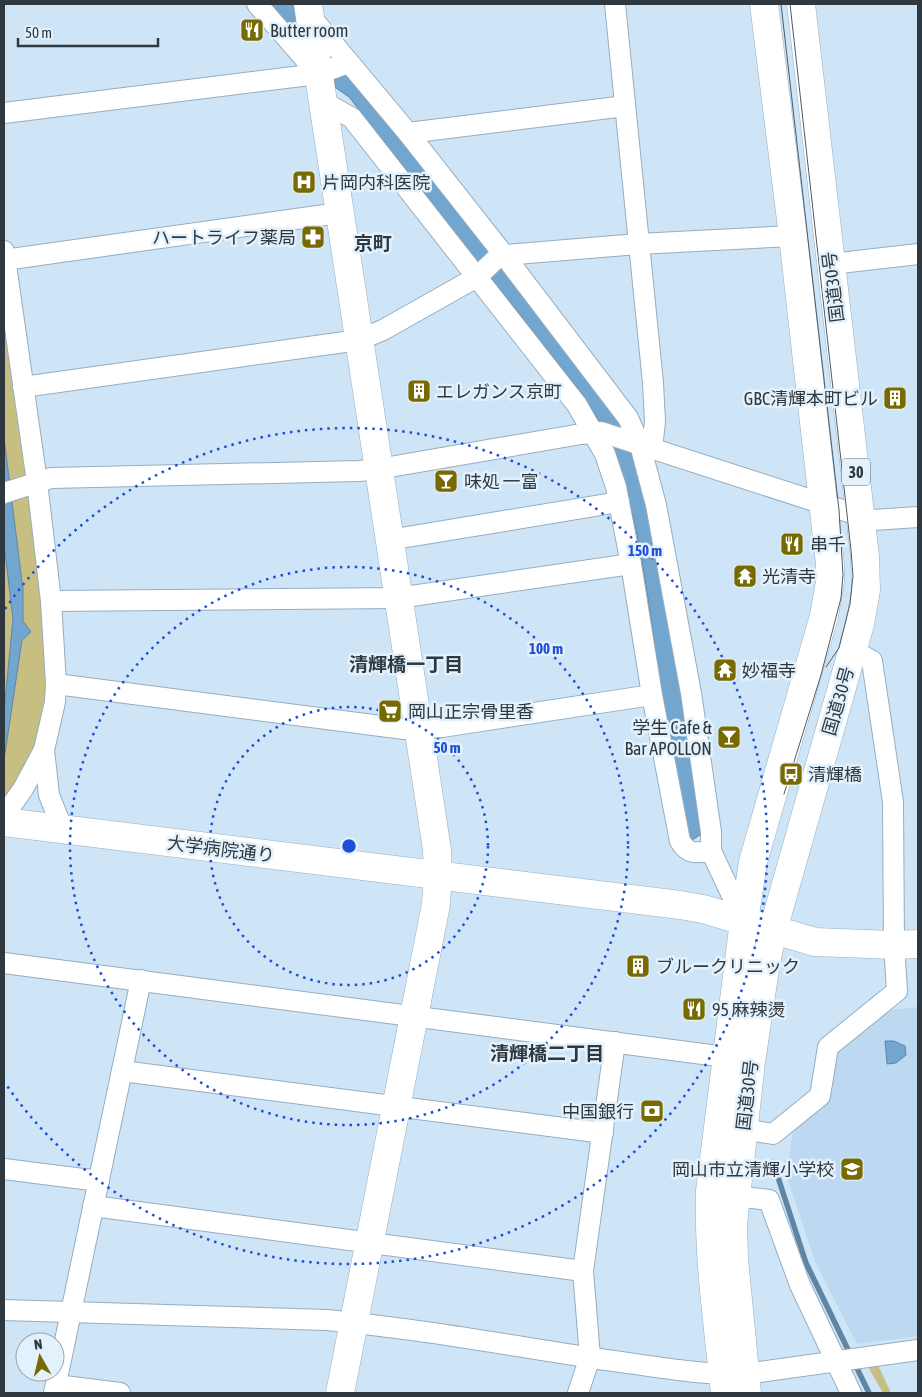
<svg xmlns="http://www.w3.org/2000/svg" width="922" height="1397" viewBox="0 0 922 1397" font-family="'Asap Condensed','Noto Sans JP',sans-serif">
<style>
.built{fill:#bcd9f1}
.green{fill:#c7be81}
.water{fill:#73a6cf;stroke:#5f85a4}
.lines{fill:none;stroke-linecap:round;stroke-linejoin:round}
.stream{stroke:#5f85a4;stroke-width:5.5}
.street-casing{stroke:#97adbf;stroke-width:22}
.secondary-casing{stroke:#97adbf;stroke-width:29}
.highway-casing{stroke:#97adbf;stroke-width:29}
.street{stroke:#fff;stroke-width:20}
.secondary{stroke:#fff;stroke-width:28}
.highway{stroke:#fff;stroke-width:28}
.tram{stroke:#4e5a63;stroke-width:1}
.ring{fill:none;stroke:#1d4ed8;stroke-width:2.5;stroke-dasharray:2.5 5}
.labels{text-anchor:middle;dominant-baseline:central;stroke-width:5;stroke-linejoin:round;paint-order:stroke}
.shield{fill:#e3f1fc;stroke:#657078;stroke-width:1}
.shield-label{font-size:16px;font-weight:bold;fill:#2f383f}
.poi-label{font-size:18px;fill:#2f383f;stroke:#e3f1fc;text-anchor:start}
.street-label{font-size:18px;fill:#2f383f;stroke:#e3f1fc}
.neighbourhood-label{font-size:19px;font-weight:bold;fill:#2f383f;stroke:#e3f1fc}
.centre{fill:#1d4ed8;stroke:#e3f1fc;stroke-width:2.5}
.ring-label{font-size:15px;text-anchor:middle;font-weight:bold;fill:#1d4ed8;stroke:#e3f1fc;stroke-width:5;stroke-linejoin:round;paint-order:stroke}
</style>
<rect width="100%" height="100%" fill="#cee5f8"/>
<polygon class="built" points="918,1007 918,1336 857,1344 815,1262 787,1177 784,1160 789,1161 793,1129 834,1050 883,1011"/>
<g class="green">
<polygon points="4,304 43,603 46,681 45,710 39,736 22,781 5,796"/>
<polygon points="877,1363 891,1393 883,1393 867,1365"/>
</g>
<g class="water">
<path d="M 267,4 L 293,4 L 348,75 L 505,268 L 623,426 L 641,485 L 651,524 L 675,650 L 703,833 L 689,842 C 680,793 669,745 662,696 C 647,603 642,504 598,419 C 593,409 585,400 579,390 L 349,97 L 336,88 Z"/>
<polygon points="4,438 23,590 23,621 31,632 22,640 4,760 4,711 13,619 4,544"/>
<polygon points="885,1041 894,1041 905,1046 906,1055 896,1063 887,1064"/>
</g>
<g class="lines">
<polyline class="stream" points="773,1162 806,1263 869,1393"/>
<g class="street-casing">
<g id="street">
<polyline points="257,4 318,74"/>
<polyline points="615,4 653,383 655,422 652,448"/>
<polyline points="311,17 408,133 625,106"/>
<path d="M 322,101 L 352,118 L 577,405 L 605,454 L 616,487 L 631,564 L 652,695 L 680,841 C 688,855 697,853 711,851 L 744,921"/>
<polyline points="4,113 318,74 348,63"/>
<polyline points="408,133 504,255 628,418 640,445 656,505 691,693 711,832 711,851"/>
<polyline points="4,251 37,482 51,601 56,684 55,702 44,750 23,789 4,816"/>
<polyline points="4,260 339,213"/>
<polyline points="831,264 918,254"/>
<polyline points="23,387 359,340 383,330 477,277 498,257 504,255 638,244 793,236"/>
<polyline points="4,493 51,478 359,471 378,469 581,434 601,432 873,520 918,517"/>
<polyline points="389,540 619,502"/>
<polyline points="51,601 398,598 631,564"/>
<polyline points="56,684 404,729 442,727 652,695"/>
<polyline points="44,750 49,795 63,830"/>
<polyline points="4,963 726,1057"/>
<polyline points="122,1071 603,1133"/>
<polyline points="743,1129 773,1134 820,1096 828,1047 897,991 894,945 893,802 872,661 853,650"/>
<polyline points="4,1169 99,1181"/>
<polyline points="735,1196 769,1200 800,1285 851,1393"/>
<polyline points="93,1206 583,1271"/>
<path d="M 4,1310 L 327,1320 C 420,1329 513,1346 606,1360 C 652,1366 698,1375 745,1374 L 918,1350"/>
<polyline points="56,1385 120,1393"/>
<polyline points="54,1393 141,980"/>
<polyline points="578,1393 590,1357 583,1271 615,1042"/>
</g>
</g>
<g class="secondary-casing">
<g id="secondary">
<polyline points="308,4 437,850 438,876 436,904 340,1393"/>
<polyline points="4,822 680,905 703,909 815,942 894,945 918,944"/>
</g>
</g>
<g class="highway-casing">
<g id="highway">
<path d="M 725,1393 C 718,1326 708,1258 710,1191 L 744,921 L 753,862 L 824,616 L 830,582 L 830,564 L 793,236 L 764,4"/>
<polyline points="747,1393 734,1259 733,1224 751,1062 766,962 773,930 860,624 866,590 865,557 801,4"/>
</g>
</g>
<use href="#street" class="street"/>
<use href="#secondary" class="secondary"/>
<use href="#highway" class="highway"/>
<g class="tram">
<polyline points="781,4 839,510 843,575 841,598 821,675 784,794"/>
<polyline points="790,4 851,550 853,576 850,604 839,648 826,667"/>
</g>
</g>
<g class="ring">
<circle cx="349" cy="846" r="139"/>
<circle cx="349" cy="846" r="279"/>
<path d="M5 609A418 418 0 1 1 5 1083"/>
</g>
<defs>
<g id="restaurant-square" transform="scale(1.25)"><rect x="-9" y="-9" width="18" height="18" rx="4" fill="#776a02" stroke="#e3f1fc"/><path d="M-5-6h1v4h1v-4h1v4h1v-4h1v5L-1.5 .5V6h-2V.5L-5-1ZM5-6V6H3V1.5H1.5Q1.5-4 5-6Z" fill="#fff"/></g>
<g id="hospital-square" transform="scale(1.25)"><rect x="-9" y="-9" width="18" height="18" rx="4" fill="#776a02" stroke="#e3f1fc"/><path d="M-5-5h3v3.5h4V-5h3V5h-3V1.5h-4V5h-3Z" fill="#fff"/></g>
<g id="pharmacy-square" transform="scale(1.25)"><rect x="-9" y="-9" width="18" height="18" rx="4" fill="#776a02" stroke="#e3f1fc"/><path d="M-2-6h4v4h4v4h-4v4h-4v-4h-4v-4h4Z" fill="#fff"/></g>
<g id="building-square" transform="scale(1.25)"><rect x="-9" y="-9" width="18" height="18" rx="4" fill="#776a02" stroke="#e3f1fc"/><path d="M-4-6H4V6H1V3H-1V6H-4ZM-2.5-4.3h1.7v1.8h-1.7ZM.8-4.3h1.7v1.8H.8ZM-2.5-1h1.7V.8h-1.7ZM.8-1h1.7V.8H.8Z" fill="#fff"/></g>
<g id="bar-square" transform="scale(1.25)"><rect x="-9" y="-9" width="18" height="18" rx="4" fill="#776a02" stroke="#e3f1fc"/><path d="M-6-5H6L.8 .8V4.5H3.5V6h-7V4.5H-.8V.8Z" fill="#fff"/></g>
<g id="temple-square" transform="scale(1.25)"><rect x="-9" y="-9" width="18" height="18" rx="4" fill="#776a02" stroke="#e3f1fc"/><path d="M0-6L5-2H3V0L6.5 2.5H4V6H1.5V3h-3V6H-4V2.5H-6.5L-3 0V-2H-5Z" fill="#fff"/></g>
<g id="supermarket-square" transform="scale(1.25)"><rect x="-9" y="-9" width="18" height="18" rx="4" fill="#776a02" stroke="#e3f1fc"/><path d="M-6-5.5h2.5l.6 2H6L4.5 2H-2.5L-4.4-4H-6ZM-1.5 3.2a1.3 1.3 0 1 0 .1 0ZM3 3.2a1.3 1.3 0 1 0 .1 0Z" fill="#fff"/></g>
<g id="bus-square" transform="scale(1.25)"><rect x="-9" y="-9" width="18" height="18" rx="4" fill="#776a02" stroke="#e3f1fc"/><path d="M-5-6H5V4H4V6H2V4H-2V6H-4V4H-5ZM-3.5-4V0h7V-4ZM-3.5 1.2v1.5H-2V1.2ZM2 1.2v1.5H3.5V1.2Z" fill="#fff"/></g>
<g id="bank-square" transform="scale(1.25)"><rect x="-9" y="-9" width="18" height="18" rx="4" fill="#776a02" stroke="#e3f1fc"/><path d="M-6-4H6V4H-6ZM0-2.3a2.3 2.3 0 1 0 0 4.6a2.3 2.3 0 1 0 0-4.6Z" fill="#fff"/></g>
<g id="school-square" transform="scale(1.25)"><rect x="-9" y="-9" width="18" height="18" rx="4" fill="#776a02" stroke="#e3f1fc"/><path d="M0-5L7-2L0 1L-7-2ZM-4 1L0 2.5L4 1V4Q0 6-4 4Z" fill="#fff"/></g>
</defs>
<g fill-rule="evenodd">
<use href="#restaurant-square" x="252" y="30"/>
<use href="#hospital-square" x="304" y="182"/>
<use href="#pharmacy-square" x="313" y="237"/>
<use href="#building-square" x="419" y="391"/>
<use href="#building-square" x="895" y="398"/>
<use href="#bar-square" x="446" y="481"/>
<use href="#restaurant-square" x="792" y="544"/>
<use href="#temple-square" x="745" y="576"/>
<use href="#temple-square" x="725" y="670"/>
<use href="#supermarket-square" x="390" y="711"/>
<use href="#bar-square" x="729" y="737"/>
<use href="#bus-square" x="791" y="774"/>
<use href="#building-square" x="638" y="966"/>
<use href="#restaurant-square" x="694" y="1009"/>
<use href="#bank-square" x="652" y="1111"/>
<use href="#school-square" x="852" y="1169"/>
</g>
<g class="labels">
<rect class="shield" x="842" y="458.5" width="28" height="27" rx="4"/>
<g class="shield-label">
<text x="856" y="472">30</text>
</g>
<g class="poi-label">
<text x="270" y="30">Butter room</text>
<text x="322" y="182">片岡内科医院</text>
<text x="296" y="237" text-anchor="end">ハートライフ薬局</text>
<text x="436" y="391">エレガンス京町</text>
<text x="878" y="398" text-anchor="end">GBC清輝本町ビル</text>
<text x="464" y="481">味処 一富</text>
<text x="810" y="544">串千</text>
<text x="762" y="576">光清寺</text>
<text x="742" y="670">妙福寺</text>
<text x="408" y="711">岡山正宗骨里香</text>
<text x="712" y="727" text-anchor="end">学生 Cafe &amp;<tspan x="712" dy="21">Bar APOLLON</tspan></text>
<text x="808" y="774">清輝橋</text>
<text x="656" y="966">ブルークリニック</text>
<text x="712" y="1009">95 麻辣燙</text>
<text x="634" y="1111" text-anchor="end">中国銀行</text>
<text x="834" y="1169" text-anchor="end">岡山市立清輝小学校</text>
</g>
<g class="street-label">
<text transform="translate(833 287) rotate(-97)">国道30号</text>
<text transform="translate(838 701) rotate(-74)">国道30号</text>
<text transform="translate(221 849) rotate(7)">大学病院通り</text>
<text transform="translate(747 1095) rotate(-83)">国道30号</text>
</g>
<g class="neighbourhood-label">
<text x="373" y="243">京町</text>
<text x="406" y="664">清輝橋一丁目</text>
<text x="547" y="1053">清輝橋二丁目</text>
</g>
</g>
<circle cx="349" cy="846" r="8" class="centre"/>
<g class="ring-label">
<text x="645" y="556">150 m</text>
<text x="546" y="654">100 m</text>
<text x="447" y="753">50 m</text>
</g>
<rect width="922" height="1397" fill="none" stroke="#2f383f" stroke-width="10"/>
<g transform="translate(40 1357) rotate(352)"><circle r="24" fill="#e3f1fc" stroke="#9ba7b0"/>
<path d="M0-4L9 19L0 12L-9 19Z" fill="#776a02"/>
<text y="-8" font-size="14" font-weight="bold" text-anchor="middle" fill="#2f383f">N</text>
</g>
<path d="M18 38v8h140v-8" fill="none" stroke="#2f383f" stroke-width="2.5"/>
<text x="25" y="38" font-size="15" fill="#2f383f" stroke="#e3f1fc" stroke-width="4" paint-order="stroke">50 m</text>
</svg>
